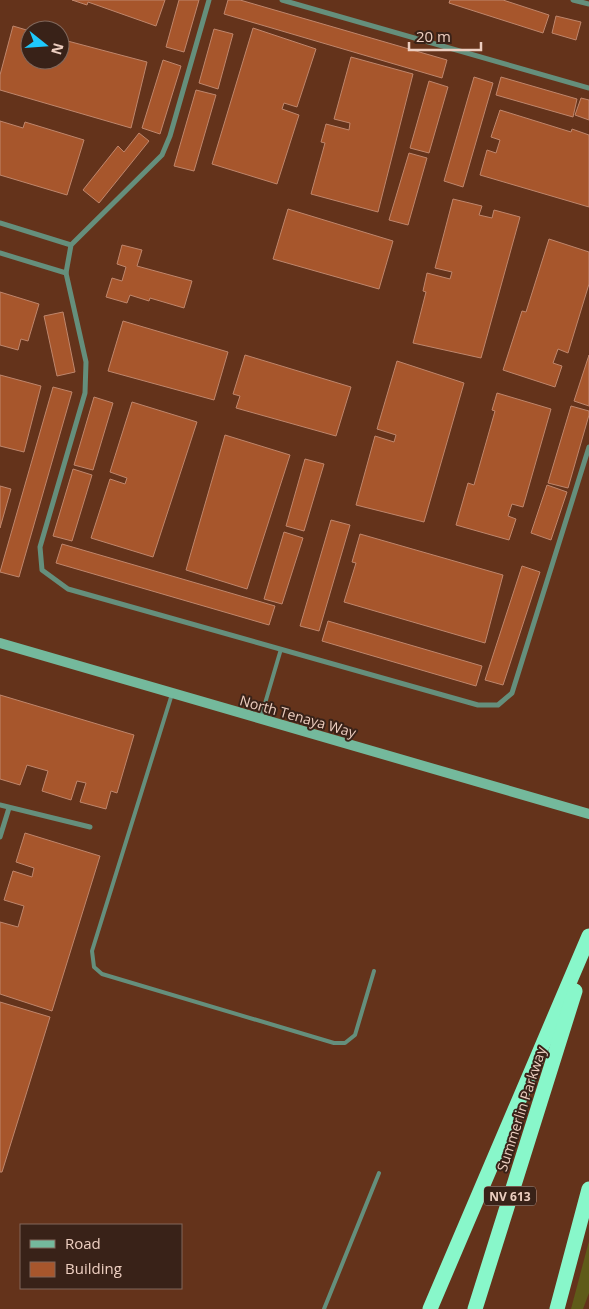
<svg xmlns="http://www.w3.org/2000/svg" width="589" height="1309" viewBox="0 0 589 1309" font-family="'Open Sans',sans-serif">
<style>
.green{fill:#5f5b19}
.building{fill:#a7562c;stroke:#bf866c}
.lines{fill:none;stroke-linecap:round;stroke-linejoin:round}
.lane{stroke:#658f7c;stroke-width:4}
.street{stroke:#658f7c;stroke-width:5}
.secondary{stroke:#74b99c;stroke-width:10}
.highway{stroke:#88f7ca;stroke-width:15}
.labels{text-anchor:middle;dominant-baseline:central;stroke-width:4;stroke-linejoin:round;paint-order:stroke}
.shield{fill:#392218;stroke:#b79a8e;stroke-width:1}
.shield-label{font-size:12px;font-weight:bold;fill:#edcec0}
.street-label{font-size:14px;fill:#edcec0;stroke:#392218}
</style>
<rect width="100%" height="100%" fill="#64331b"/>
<polygon class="green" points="589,1241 589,1293 583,1309 571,1309"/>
<g class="building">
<polygon points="72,0 165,0 156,26 88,2 87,5"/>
<polygon points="179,0 199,0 184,52 166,47"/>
<polygon points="228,0 240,0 447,60 442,78 224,14"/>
<polygon points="450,0 503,0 549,15 543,33 449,3"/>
<polygon points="556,16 581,22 576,40 552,33"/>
<polygon points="13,26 30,31 30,60 60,60 60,39 147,62 131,128 0,90 0,75"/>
<polygon points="253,28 316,49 297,107 284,103 282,109 299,115 277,184 212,164"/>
<polygon points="214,29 233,34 218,89 199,83"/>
<polygon points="351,57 413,74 378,212 311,194 325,143 321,142 326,124 349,130 350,123 334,119"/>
<polygon points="163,60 181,66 160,134 142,128"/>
<polygon points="474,77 493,83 463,187 444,181"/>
<polygon points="501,77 577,99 573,117 496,95"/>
<polygon points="429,81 448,87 429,153 410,148"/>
<polygon points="196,90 216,95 194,171 174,166"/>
<polygon points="581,98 589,100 589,120 575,115"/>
<polygon points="500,110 571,132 572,129 589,135 589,207 480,175 487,150 496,153 500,140 491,137"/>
<polygon points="0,121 23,128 25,122 84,140 67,195 0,175"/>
<polygon points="139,133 149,141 99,203 83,190 118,146 124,152"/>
<polygon points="409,153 427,158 408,225 389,220"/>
<polygon points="453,199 482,206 479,215 492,218 494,210 520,217 481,358 413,343 426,292 423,291 427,273 450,279 452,272 435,268"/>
<polygon points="288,209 393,241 379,289 273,259"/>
<polygon points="549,239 589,252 589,284 568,353 558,349 553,363 562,366 555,387 503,370 522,311 526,312"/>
<polygon points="122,245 142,250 137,266 192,281 184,308 150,298 149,301 130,295 127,303 106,297 112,278 122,281 126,267 117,264"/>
<polygon points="0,292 39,304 28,341 21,339 18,350 0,345"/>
<polygon points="63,312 75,372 57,376 44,316"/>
<polygon points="123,321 228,352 214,400 108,371"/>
<polygon points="245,355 351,387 336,436 236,408 240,396 233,394"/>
<polygon points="589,355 589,406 574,401"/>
<polygon points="397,361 464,383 424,522 356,505 375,436 394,442 396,435 377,429"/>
<polygon points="0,375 41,386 24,452 0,446"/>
<polygon points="53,387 72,392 19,577 0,572"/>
<polygon points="497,393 551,409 523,507 512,504 508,516 516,519 509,540 456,525 468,483 474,485 495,411 492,410"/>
<polygon points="94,397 113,403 93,470 74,465"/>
<polygon points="132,402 197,422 153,557 91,538 110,479 125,484 127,478 110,472"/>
<polygon points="571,406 589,411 589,415 568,488 548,483"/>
<polygon points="225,435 290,455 247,589 186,570"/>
<polygon points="305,459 324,464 304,531 286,526"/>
<polygon points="73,469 92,475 72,541 53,536"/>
<polygon points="547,485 567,492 551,540 531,533"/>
<polygon points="0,486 11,489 0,528"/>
<polygon points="331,520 350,525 319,631 300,626"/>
<polygon points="284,532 303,538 282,604 264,599"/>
<polygon points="360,534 503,575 485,643 344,602 356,563 352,562"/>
<polygon points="62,544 275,606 269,625 56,563"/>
<polygon points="522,566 540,572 503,685 485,680"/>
<polygon points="328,621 482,666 476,686 322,641"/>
<polygon points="0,695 134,735 117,793 111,791 106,809 80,802 86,783 77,781 71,800 42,791 48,771 27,765 20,785 0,779"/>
<polygon points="25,833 100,856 52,1011 0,994 0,922 18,927 24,906 4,900 13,871 32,877 34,868 16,862"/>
<polygon points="0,1002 50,1017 2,1172 0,1172"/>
</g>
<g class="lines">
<g class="lane">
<polyline points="172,694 92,951 94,967 102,974 334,1043 345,1043 355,1035 374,971"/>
<polyline points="261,717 281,649"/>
<polyline points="324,1309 379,1173"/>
</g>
<g class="street">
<polyline points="209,0 170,136 162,155 71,245 66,273 86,362 85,393 40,547 42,570 68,589 478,705 498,705 512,693 589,447"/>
<polyline points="282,0 589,88"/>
<polyline points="573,0 589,4"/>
<polyline points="0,223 71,245"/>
<polyline points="0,253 66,273"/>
<polyline points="0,805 90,827"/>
<polyline points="0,837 9,808"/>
</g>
<polyline class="secondary" points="0,643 589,814"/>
<g class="highway">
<polyline points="430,1309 589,936"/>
<polyline points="475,1309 575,991"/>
<polyline points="557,1309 589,1189"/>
</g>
</g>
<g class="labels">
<rect class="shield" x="484" y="1186.5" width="52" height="19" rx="4"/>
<g class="shield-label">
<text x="510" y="1196">NV 613</text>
</g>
<g class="street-label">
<text transform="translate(298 716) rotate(16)">North Tenaya Way</text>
<text transform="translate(521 1109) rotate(-72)">Summerlin Parkway</text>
</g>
</g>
<rect x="20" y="1224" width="162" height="65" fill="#392218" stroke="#81675b"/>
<rect x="30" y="1240" width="25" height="8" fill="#74b99c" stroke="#81675b"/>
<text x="65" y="1249" font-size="15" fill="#edcec0">Road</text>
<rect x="30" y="1262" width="25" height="15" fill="#a7562c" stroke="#81675b"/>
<text x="65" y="1274" font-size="15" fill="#edcec0">Building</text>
<g transform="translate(45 45) rotate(107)"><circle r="24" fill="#392218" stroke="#81675b"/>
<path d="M0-4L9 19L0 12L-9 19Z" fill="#1ec9fd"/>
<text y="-8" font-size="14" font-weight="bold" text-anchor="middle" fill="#edcec0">N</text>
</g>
<path d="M409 42v8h72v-8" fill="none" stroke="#edcec0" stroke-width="2.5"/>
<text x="416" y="42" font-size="15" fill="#edcec0" stroke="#392218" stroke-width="4" paint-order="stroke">20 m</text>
</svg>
